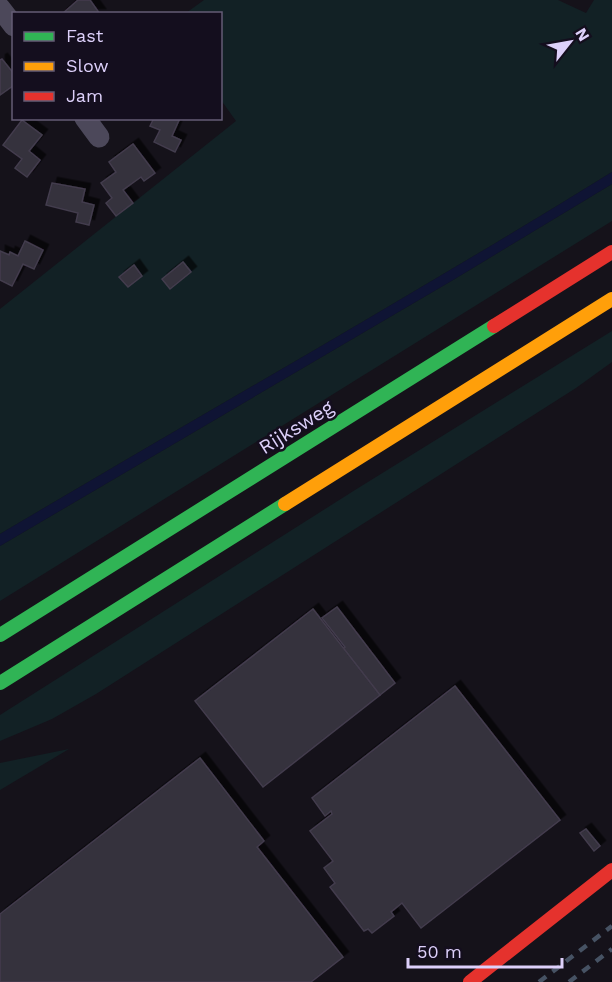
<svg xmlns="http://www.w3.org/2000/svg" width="612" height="982" viewBox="0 0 612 982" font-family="'Work Sans',sans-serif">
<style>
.green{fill:#122125}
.water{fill:#0f1434}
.building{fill:#34303c;stroke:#433c4d;stroke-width:1.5;filter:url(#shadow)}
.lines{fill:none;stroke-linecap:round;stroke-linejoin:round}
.street{stroke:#4c485a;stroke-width:21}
.fast{stroke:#30b455;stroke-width:14}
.slow{stroke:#ff9f0a;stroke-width:14}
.jam{stroke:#e5322d;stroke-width:14}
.rail{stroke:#465263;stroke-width:4.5;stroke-dasharray:9 8;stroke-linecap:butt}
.labels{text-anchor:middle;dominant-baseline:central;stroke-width:5;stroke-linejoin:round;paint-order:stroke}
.street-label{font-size:20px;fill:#ddd0fa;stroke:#140e1e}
</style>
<defs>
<filter id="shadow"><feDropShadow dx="5.5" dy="-5.5" stdDeviation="0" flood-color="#0009"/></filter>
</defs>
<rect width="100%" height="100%" fill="#15121a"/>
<g class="green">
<path d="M 204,0 L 558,0 L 586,13 L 594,0 L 612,0 L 612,172 C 410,297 204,413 0,534 L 0,309 L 236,121 L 221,100 L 220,14 L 186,13 Z"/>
<polygon points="612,184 612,221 0,601 0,546 453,280"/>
<polygon points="612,331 612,362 576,388 96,694 52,719 0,741 0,715 355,490"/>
<polygon points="69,749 0,790 0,763"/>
</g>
<path class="water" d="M 612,172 L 612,184 L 453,280 L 0,546 L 0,534 C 204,413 410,297 612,172 Z"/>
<g class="building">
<polygon points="78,0 90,0 100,14 62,14"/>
<polygon points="2,59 14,74 14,85 0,95 0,60"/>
<polygon points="154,118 180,118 172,136 181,140 175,152 154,142 160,130 150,126"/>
<polygon points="22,120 42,135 29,151 40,160 27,177 15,168 22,159 3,145"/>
<polygon points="133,144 155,173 144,181 141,177 123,190 133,203 116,216 106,203 112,198 101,183 116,172 109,162"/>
<polygon points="52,183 85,189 82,202 94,205 89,225 76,222 78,213 46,205"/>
<polygon points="25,241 43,250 34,269 23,264 12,286 0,280 0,251 9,255 10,252 18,256"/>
<polygon points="183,262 191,272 170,289 162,279"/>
<polygon points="134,265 142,276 128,287 119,277"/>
<polygon points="337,607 395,683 380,695 343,648 345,647 322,618"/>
<polygon points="313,609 380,695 263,787 195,701"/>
<polygon points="455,686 560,820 421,928 402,903 391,912 394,916 372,933 368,929 364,931 330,887 335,883 324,868 333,861 310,831 332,814 331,811 325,816 312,798"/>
<polygon points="200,758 264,841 257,847 343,957 311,982 0,982 0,914"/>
<polygon points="586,829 600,846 594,851 580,833"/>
</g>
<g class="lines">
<g class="street">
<polyline points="0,8 14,26"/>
<polyline points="85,118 99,137"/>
</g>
<g class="fast">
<polyline points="0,635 494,326"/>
<polyline points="0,683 285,504"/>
</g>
<polyline class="slow" points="285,504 612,299"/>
<g class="jam">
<polyline points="494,326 612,252"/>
<polyline points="470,982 612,870"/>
</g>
<g class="rail">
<polyline points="539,982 612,926"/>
<polyline points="569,982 612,949"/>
</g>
</g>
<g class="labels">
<g class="street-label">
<text transform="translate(296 427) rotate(-32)">Rijksweg</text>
</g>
</g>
<rect x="12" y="12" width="210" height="108" fill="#140e1e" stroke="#645c76" stroke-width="1.5"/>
<rect x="24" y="32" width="30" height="9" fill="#30b455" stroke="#645c76" stroke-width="1.5"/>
<text x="66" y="42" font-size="18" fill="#ddd0fa">Fast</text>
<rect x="24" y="62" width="30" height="9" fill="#ff9f0a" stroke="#645c76" stroke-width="1.5"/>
<text x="66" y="72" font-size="18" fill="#ddd0fa">Slow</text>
<rect x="24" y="92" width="30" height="9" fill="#e5322d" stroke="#645c76" stroke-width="1.5"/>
<text x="66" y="102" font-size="18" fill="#ddd0fa">Jam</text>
<g transform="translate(570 42) rotate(59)" stroke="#140e1e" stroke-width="4.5" paint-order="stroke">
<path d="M0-4.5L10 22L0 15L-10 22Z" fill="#ddd0fa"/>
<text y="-9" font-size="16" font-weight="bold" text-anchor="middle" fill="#ddd0fa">N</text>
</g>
<path d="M408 958v9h154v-9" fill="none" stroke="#ddd0fa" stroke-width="3"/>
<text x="417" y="958" font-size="18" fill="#ddd0fa" stroke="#140e1e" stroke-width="4.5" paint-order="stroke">50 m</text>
</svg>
